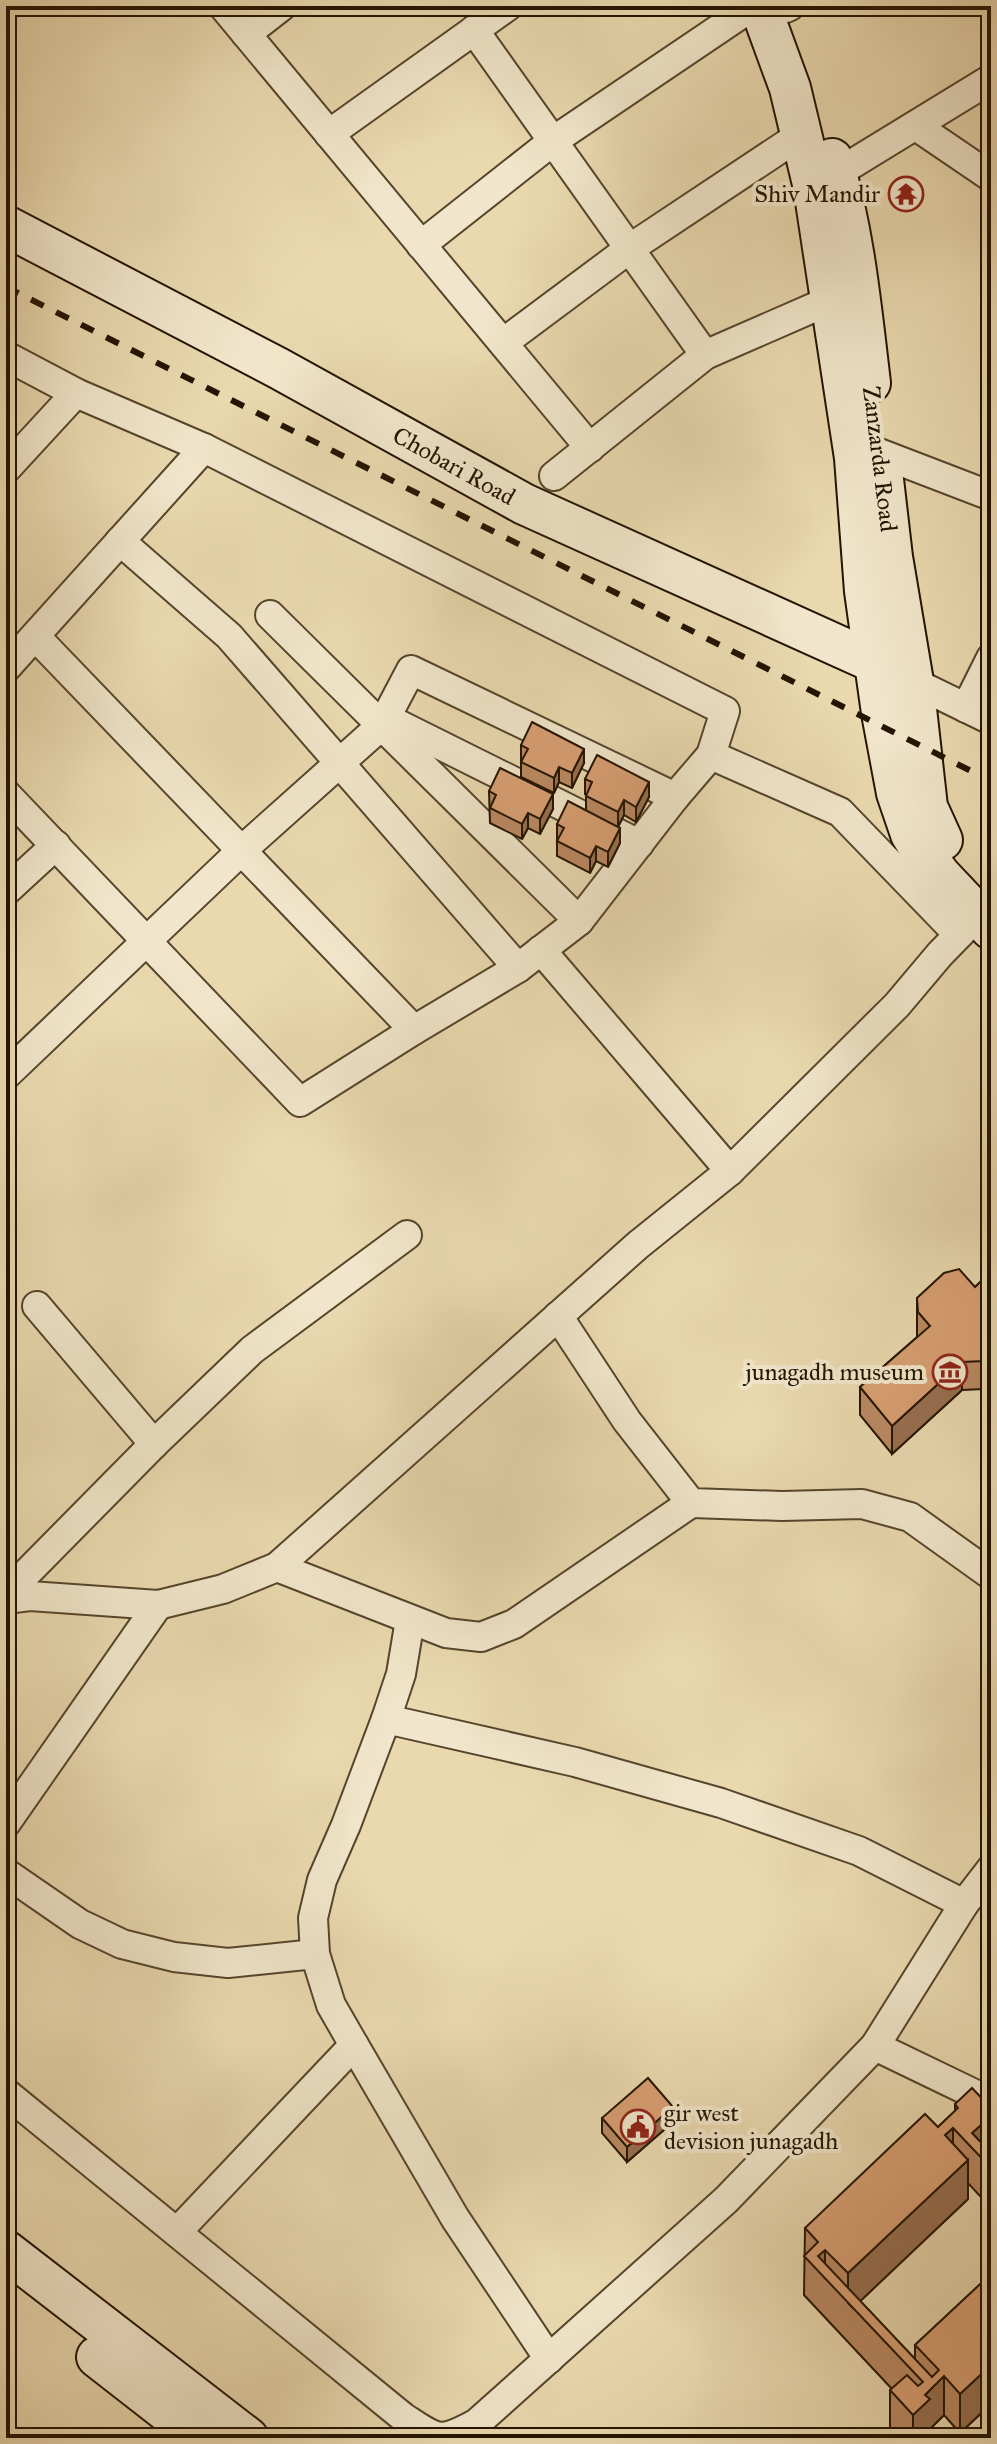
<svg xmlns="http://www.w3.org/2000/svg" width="997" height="2444" viewBox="0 0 997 2444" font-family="'IM FELL Great Primer',serif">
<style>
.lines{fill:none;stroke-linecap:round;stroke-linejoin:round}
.street-casing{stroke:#55452c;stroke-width:32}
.secondary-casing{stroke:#231401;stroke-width:44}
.street{stroke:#f1e6cb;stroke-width:28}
.secondary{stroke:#f1e6cb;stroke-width:40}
.rail{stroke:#231401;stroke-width:6;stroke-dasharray:14 14;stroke-linecap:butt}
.wall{fill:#ba8963;stroke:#231401;stroke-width:2}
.shaded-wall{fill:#976f50;stroke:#231401;stroke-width:2}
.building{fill:#d89f73;stroke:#231401;stroke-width:2}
.labels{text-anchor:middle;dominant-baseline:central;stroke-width:8;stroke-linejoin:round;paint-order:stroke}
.poi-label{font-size:24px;fill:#231401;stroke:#f1e6cb;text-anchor:end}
.street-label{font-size:24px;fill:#231401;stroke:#f1e6cb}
</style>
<rect width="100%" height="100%" fill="#ead9af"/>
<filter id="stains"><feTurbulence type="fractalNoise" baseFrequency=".0025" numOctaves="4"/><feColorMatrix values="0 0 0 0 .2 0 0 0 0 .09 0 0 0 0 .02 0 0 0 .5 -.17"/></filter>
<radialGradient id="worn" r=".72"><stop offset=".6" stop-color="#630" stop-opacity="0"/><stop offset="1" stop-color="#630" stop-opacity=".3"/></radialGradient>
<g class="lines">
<g class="street-casing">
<g id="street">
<polyline points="223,6 590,448"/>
<polyline points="786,8 790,6"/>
<polyline points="474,30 705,355"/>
<polyline points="246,34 282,6"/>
<polyline points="916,126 991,177"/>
<polyline points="329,134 508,6"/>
<polyline points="821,183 991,79"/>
<polyline points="421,245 553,141 753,6"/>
<polyline points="503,343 629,249 802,134"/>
<polyline points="6,356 76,393 204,448 725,711 711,755 675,797 579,921 518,968 414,1030 300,1102 6,794"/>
<polyline points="879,453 991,496"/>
<polyline points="6,469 76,393"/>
<polyline points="554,476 705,355 831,300"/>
<polyline points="120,541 229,636 518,968"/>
<polyline points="270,615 579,921"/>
<polyline points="35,636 414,1030"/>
<polyline points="6,668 204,448"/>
<polyline points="913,682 991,720"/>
<polyline points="966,708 991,658"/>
<polyline points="386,718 639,844"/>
<polyline points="711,755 840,812 958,934"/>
<polyline points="6,891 56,845"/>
<polyline points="541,950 730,1171"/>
<polyline points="6,1075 241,851 382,725 411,670 675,797"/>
<polyline points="37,1306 154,1444"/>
<polyline points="558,1316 627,1421 691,1503 782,1506 862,1504 910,1517 991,1575"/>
<polyline points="277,1567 446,1633 481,1637 514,1624 691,1503"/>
<polyline points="6,1594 154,1444 252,1350 407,1235"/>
<polyline points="6,1599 30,1596 158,1605 223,1589 277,1567 638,1245 730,1171 897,1005 940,954 977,916"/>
<polyline points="410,1620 401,1674 386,1719 346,1825 322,1880 313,1918 315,1954 331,2005 354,2045 455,2218 549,2359"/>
<polyline points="386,1719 575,1762 721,1803 859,1851 964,1904"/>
<polyline points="6,1823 158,1605"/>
<polyline points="6,1873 80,1924 122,1944 174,1957 228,1963 315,1954"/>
<polyline points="875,2046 991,2102"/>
<path d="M 6,2093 L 403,2417 C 438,2440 439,2444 477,2423 L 726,2200 L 875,2046 L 964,1904 L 991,1869"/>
<polyline points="177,2232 354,2045"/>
</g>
</g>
<g class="secondary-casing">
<g id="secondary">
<polyline points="760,6 790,88 814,188 855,458 865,591 882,713 897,793 911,834 917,844 940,875 991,929"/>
<path d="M 832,159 C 854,232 861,308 870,383"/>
<polyline points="6,226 278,368 524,504 876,663 913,682"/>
<polyline points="882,471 892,557 913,682 927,807 942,840"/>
<polyline points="6,2251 248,2438"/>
<polyline points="97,2357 201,2438"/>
</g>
</g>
<use href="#street" class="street"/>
<use href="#secondary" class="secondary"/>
<polyline class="rail" points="6,287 991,781"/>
</g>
<g class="wall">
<polygon points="521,745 584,763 572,788 559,782 554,793 521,777"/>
<polygon points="585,779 649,797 636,822 624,815 618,827 620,843 608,867 596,861 590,873 557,856 557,824 586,810 586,794 585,794"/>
<polygon points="489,791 553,809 540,834 528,828 522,839 490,823"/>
<polygon points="991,1272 991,1399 984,1389 962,1390 892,1454 860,1415 860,1387 917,1337 917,1298 975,1287"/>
<polygon points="991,1956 991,1993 988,1992 988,1964"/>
<polygon points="955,2104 991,2108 991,2208 968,2183 968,2199 860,2301 915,2359 915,2345 991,2274 991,2404 960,2433 944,2415 930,2429 930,2438 898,2438 890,2429 890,2390 892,2389 804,2295 805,2228 938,2127 955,2111"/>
<polygon points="602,2118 673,2122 627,2162 602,2133"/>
</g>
<g class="shaded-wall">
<polygon points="584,749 584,763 572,788 572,773"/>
<polygon points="559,767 559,782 554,793 554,778"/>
<polygon points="649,782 649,797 636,822 636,807"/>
<polygon points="553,794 553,809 540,834 540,819"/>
<polygon points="624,800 624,815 618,827 618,812"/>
<polygon points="528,813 528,828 522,839 522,824"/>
<polygon points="620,828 620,843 608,867 608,852"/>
<polygon points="596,846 596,861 590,873 590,858"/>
<polygon points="962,1362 962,1390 892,1454 892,1426"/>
<polygon points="673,2107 673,2122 627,2162 627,2147"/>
<polygon points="991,2116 991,2155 972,2133"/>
<polygon points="953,2128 953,2167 945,2135"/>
<polygon points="968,2160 968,2199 853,2308 848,2303 848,2273"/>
<polygon points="825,2250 825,2279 818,2256"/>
<polygon points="991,2365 991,2404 960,2433 960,2394"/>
<polygon points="944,2376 944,2415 930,2429 930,2438 913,2438 913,2415 925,2395"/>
</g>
<g class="building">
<polygon points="532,722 584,749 572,773 559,767 554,778 521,762 528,749 521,745"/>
<polygon points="597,755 649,782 636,807 624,800 618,812 586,796 592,782 585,779"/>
<polygon points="500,768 553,794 540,819 528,813 522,824 490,808 496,795 489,791"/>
<polygon points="568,801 620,828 608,852 596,846 590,858 557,841 564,828 557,824"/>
<polygon points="959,1269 975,1287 991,1272 991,1370 984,1361 962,1362 892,1426 860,1387 930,1326 918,1312 917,1298 944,1273"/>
<polygon points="648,2078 673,2107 627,2147 602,2118"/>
<polygon points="972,2088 991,2108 991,2116 972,2133 991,2153 991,2168 953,2128 945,2135 968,2160 848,2273 825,2250 818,2256 932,2377 939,2370 915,2345 991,2274 991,2365 960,2394 944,2376 925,2395 930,2399 913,2415 890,2390 907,2375 918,2386 923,2382 804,2256 818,2242 805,2228 925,2114 938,2127 958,2108 955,2104"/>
</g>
<defs>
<g id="temple-ring" transform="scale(1.8)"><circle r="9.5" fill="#f1e6cb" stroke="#8f2418" stroke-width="1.5"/><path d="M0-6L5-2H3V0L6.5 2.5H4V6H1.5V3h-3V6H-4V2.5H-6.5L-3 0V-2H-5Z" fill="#8f2418"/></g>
<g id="museum-ring" transform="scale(1.8)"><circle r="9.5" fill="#f1e6cb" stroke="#8f2418" stroke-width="1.5"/><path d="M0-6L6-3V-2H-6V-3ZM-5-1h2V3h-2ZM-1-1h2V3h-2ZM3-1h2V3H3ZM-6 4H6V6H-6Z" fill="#8f2418"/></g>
<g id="civic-ring" transform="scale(1.8)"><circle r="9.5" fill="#f1e6cb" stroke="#8f2418" stroke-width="1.5"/><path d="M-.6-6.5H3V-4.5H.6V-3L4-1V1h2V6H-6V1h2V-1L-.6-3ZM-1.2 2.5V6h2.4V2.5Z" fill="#8f2418"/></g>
</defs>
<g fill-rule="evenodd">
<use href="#temple-ring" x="906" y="194"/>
<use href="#museum-ring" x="950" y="1372"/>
<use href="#civic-ring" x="638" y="2127"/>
</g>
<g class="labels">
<g class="poi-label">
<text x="880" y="194">Shiv Mandir</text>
<text x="924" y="1372">junagadh museum</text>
<text x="664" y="2113" text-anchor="start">gir west<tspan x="664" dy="28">devision junagadh</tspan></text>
</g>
<g class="street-label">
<text transform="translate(880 459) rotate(83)">Zanzarda Road</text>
<text transform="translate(454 466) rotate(29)">Chobari Road</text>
</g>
</g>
<rect width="997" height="2444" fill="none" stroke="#ead9af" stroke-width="32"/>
<rect x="8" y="8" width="981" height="2428" fill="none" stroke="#231401" stroke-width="4"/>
<rect x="16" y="16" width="965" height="2412" fill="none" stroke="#231401" stroke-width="2"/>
<rect width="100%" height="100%" filter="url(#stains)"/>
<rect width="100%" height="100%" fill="url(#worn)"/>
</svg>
